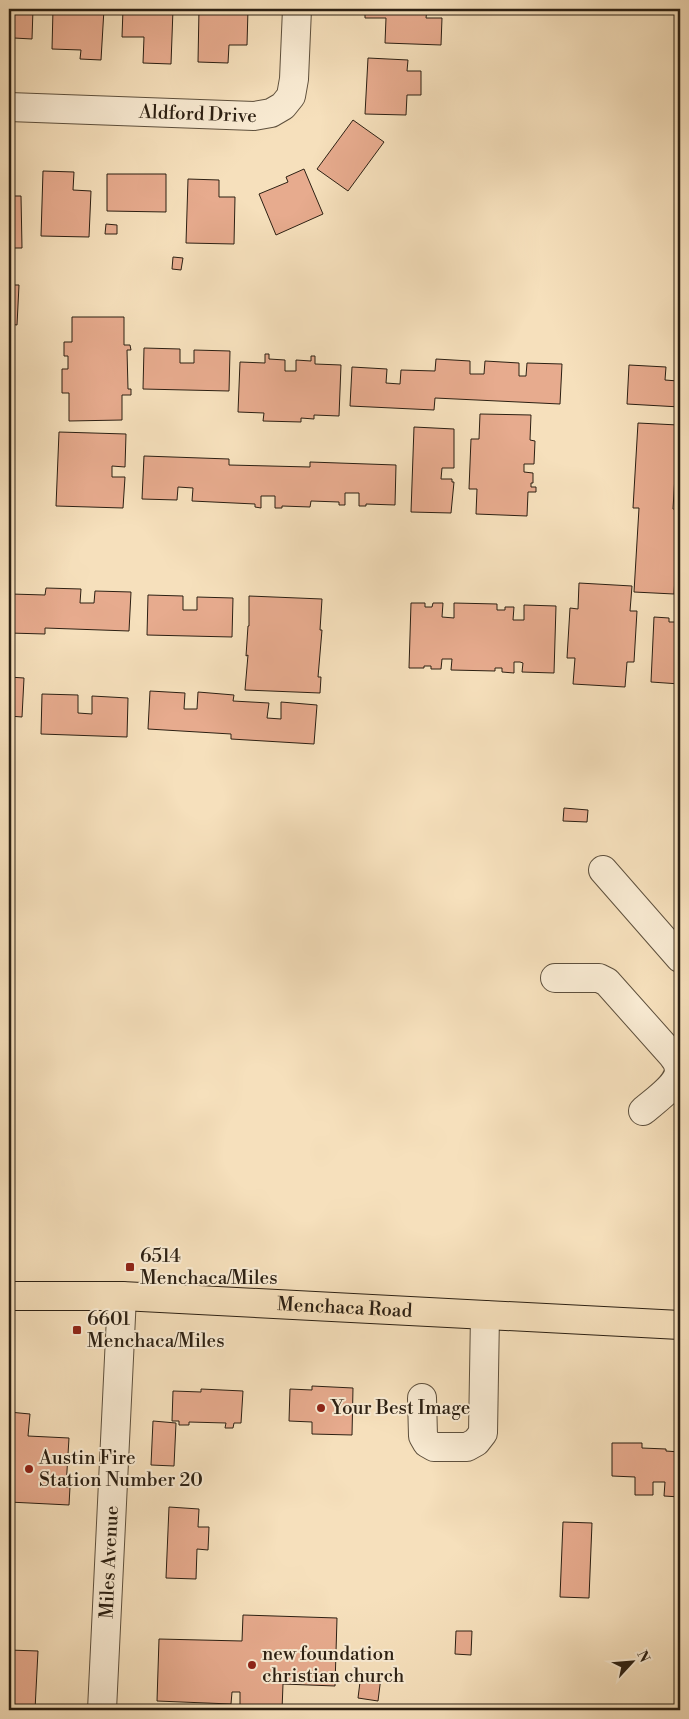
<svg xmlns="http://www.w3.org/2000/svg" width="689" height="1719" viewBox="0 0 689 1719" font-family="'Libre Bodoni',serif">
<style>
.building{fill:#e7ab8e;stroke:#2c2013}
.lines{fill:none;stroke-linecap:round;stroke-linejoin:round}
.minor-casing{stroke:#5e503d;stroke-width:30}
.major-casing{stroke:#2c2013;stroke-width:30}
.minor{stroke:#f9ebd3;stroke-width:28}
.major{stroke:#f6e0bc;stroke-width:28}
.poi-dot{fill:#8f2418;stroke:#f9ebd3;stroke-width:2}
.labels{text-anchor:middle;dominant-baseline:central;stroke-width:4;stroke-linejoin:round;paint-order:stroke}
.street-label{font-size:19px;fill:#2c2013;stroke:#f9ebd3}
.poi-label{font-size:19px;fill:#2c2013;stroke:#f9ebd3;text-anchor:start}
</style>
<rect width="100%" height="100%" fill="#f6e0bc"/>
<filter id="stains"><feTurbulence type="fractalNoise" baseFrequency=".004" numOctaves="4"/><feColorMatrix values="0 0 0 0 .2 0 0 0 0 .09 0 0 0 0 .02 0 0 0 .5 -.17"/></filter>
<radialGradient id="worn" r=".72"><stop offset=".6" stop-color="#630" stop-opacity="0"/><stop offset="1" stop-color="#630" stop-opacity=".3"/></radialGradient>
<g class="building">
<polygon points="9,9 33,9 32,39 14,38 14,57 9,57"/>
<polygon points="53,9 104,9 101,60 80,59 81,50 52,49"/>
<polygon points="123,9 173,9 171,64 143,63 144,37 122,37"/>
<polygon points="199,9 248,9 247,45 229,45 228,63 198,62"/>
<polygon points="365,9 427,9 426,18 442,18 441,45 385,43 386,18 365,18"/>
<polygon points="599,9 680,9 680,15"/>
<polygon points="368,58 408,60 407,71 421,71 421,95 407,95 406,115 365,114"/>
<polygon points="353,120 384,142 348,191 317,169"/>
<polygon points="304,169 323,214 276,235 259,194 288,182 286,177"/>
<polygon points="43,171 74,172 73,190 91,191 89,237 41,236"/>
<polygon points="107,174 166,174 166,212 107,211"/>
<polygon points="188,179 219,180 219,197 235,197 234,244 186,243"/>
<polygon points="9,196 21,196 22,248 9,248"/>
<polygon points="106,224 117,225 117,234 105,234"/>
<polygon points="173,257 183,258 181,270 172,269"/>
<polygon points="9,285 19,285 17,325 9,324"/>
<polygon points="72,317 124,317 124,345 130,345 131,350 127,350 128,389 131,389 131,395 122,395 122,420 69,421 69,393 62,393 62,369 68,369 68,356 64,356 64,342 72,342"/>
<polygon points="144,348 180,349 180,363 194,363 194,350 230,351 229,391 143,389"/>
<polygon points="265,354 269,354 269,359 285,360 285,371 296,371 296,360 311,361 311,356 315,356 315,364 341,365 339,416 314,415 314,419 301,418 301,422 263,421 264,413 238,412 240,362 265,363"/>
<polygon points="436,359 470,361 470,374 484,374 485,361 519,363 519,376 526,376 527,363 562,364 560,404 435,398 434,410 350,406 352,367 387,369 386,383 400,384 401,370 435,371"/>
<polygon points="629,365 666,367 665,380 678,381 679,367 680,367 680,407 627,404"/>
<polygon points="480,414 531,415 530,440 535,441 534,464 524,464 524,472 533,473 533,483 531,483 531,487 536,487 536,492 528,492 527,516 476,514 477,489 469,489 471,439 479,439"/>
<polygon points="638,423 678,425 673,509 679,510 674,594 634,592 639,508 633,508"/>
<polygon points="414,427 454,429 454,468 442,468 441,479 452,479 452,482 454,482 451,513 411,512"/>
<polygon points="59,432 126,434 125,467 112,466 112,477 125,477 123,508 56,506"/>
<polygon points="144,456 229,459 229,465 310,467 310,462 396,465 395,505 366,504 366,506 359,506 359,493 345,493 345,505 339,505 339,502 311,501 310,507 282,506 282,508 275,508 275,496 261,496 261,508 255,507 255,504 192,501 193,488 178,487 177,500 142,499"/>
<polygon points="579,583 632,586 630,611 637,611 634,662 627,662 625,687 573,684 575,658 567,658 570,608 578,609"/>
<polygon points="46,588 81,589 80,603 94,603 95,591 131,592 129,631 45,628 45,634 9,633 9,607 10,607 11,594 45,595"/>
<polygon points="148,595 183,596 183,610 197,610 197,597 233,598 232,637 147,635"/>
<polygon points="249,596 322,599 320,630 322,630 318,677 321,677 320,693 245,690 248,655 246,656 248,626 249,626"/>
<polygon points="411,603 425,603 425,607 432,607 433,603 443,603 442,617 454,618 454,603 497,604 497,610 505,610 505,607 514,607 513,620 524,620 524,605 556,606 554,673 522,672 523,663 520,662 514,662 514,673 502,672 502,668 495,668 495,671 451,670 452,659 442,659 441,669 431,669 431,666 424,666 424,668 409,668"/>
<polygon points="654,617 669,618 669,622 680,622 680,684 651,682"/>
<polygon points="9,677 24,678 22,717 9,716"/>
<polygon points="150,691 185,693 184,709 197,709 198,692 234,695 233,701 269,703 267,718 281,719 281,702 317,705 314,744 231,739 231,734 148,729"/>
<polygon points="42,694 78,695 78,713 92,714 92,696 128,698 127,737 41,734"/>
<polygon points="564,808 588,810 587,822 563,821"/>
<polygon points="312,1386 353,1388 352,1435 312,1434 312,1422 289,1421 290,1389 312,1390"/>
<polygon points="201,1389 243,1391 241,1423 234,1423 233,1428 225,1428 226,1423 189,1422 189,1425 179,1425 179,1421 172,1421 173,1391 201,1392"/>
<polygon points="9,1412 30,1414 28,1436 69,1438 66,1487 70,1487 69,1505 9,1502"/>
<polygon points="153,1421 176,1423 174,1466 151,1465"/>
<polygon points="612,1443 642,1443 642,1448 666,1449 666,1451 680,1452 680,1497 664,1496 665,1482 653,1482 653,1495 635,1495 635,1477 612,1476"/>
<polygon points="169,1507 199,1509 198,1527 209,1527 208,1550 197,1549 196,1579 166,1578"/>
<polygon points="563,1522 592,1523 589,1598 560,1597"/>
<polygon points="243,1615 337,1618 335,1686 283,1684 282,1710 240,1710 240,1692 232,1692 231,1704 157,1701 159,1639 242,1641"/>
<polygon points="456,1631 472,1631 471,1655 455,1654"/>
<polygon points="9,1650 38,1651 35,1710 9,1710"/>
<polygon points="361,1674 381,1677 378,1701 358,1698"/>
</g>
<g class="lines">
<g class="minor-casing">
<g id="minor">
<path id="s1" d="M 9,107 L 254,116 L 271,113 L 283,106 L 291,96 L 294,79 L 297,9"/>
<polyline points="603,870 680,958"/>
<path d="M 555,978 L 599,978 L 607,982 L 672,1055 C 674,1058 677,1061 678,1065 C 684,1082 654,1101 643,1111"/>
<polyline points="422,1398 423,1436 427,1443 434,1447 467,1447 476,1442 483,1433 485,1315"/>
<path id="s2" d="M 102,1710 L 122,1296"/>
</g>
</g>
<g class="major-casing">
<g id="major">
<path id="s3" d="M 9,1296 L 122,1296 L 680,1325"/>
</g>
</g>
<use href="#minor" class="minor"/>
<use href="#major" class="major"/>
</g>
<g class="poi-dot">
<rect x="125" y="1262" width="10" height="10" rx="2.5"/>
<rect x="72" y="1325" width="10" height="10" rx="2.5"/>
<circle cx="321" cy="1408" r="5"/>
<circle cx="29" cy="1469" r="5"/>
<circle cx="252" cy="1665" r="5"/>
</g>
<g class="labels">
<g class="street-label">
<text stroke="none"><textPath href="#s1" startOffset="189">Aldford Drive</textPath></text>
<text stroke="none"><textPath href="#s3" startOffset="336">Menchaca Road</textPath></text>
<text stroke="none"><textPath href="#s2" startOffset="148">Miles Avenue</textPath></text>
</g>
<g class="poi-label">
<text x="140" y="1256">6514<tspan x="140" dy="22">Menchaca/Miles</tspan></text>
<text x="87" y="1319">6601<tspan x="87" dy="22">Menchaca/Miles</tspan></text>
<text x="331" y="1408">Your Best Image</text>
<text x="39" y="1458">Austin Fire<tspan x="39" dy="22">Station Number 20</tspan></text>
<text x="262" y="1654">new foundation<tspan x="262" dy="22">christian church</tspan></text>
</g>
</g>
<rect width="689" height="1719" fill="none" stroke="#f6e0bc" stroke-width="30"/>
<rect x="10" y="10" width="669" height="1699" fill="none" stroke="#2c2013" stroke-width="2.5"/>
<rect x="15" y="15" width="659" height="1689" fill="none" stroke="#2c2013"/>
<g transform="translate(632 1662) rotate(64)" stroke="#f9ebd3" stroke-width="4" paint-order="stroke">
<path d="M0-4L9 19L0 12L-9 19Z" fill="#2c2013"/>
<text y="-8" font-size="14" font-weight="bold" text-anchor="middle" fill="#2c2013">N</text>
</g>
<rect width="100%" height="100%" filter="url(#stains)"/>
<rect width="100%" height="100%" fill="url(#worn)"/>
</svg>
